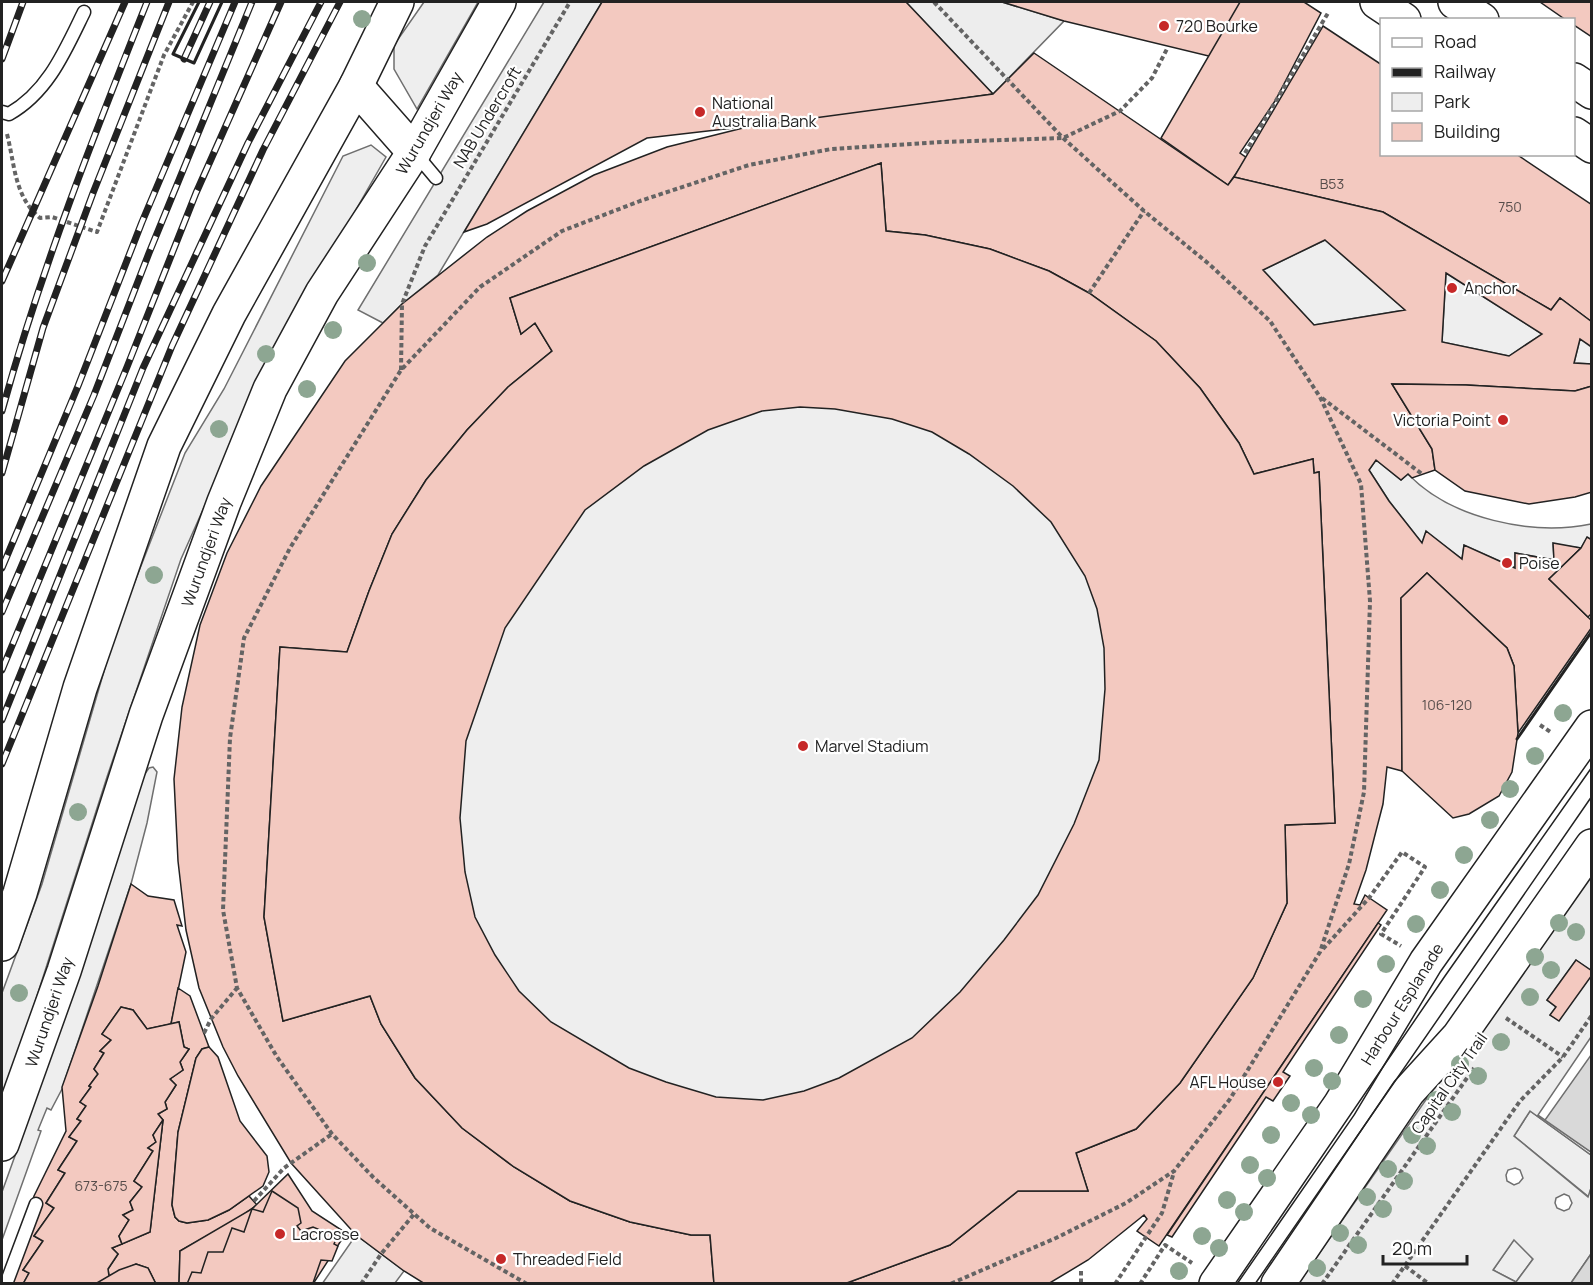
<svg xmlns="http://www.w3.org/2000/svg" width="1593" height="1285" viewBox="0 0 1593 1285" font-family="Manrope,sans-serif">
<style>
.green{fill:#eee;stroke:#6f6f6f;stroke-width:1.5}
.parking{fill:#ededed;stroke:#6f6f6f;stroke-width:1.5;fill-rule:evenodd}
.water{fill:#d9d9d9;stroke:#6f6f6f;stroke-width:1.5}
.building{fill:#f3c9c0;stroke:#222;stroke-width:1.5;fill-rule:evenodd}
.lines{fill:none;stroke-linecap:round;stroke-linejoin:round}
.lane-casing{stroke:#222;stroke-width:15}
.secondary-casing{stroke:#222;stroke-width:36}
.highway-casing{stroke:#222;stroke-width:36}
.path{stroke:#646464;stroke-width:4;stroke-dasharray:4.5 3;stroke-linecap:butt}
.lane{stroke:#fff;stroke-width:12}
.secondary{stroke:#fff;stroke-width:33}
.highway{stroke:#fff;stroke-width:33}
.tram{stroke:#222;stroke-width:1.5}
.rail-casing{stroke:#222;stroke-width:7}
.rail{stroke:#fff;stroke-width:4.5;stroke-dasharray:14;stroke-linecap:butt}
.wall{stroke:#222;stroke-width:3}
.tree{fill:#8da692}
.poi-dot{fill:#c62828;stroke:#fff;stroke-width:2}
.labels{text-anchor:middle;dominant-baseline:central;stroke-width:4.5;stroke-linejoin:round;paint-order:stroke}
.number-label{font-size:14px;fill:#564c4a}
.poi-label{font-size:16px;fill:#222;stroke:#fff;text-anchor:start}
.street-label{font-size:16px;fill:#222;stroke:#fff}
</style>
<rect width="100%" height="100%" fill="#fff"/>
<g class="green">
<polygon points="424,2 478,2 417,109 394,69 394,45"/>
<polygon points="371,145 386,157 267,366 181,559 107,777 29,1021 2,1098 2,993 42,884 116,630 185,453 224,389 343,156"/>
<polygon points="881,163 1287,903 570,1201 347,652"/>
<polygon points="1325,240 1405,310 1314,325 1263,270"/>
<polygon points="1446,273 1542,334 1509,356 1442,342"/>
<polygon points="1580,339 1591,347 1591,364 1574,363"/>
<path d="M 1376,460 L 1401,480 L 1408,474 C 1451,519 1532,536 1591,524 L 1591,540 L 1587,538 L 1581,548 L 1553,544 L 1554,560 L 1515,553 L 1515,568 L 1464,545 L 1462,559 L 1426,532 L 1422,543 L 1389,501 L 1369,470 Z"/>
<polygon points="153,767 157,772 147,823 131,884 62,1089 51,1110 47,1108 38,1130 41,1131 2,1240 2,1192 47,1067 140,781 149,768"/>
<polygon points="1530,1111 1591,1155 1591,1188 1589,1197 1514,1136"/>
<polygon points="1514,1239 1533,1259 1516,1282 1493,1270"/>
</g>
<g class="parking">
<polygon points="544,2 602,2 438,275 402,304 383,323 358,310"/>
<polygon points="906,2 1002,2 1064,21 993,94"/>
<path d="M 1591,862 L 1591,971 L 1576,960 L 1547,1000 L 1556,1007 L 1550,1015 L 1559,1020 L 1591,975 L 1591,1037 L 1538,1115 L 1591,1152 L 1591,1155 L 1530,1111 L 1514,1136 L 1588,1197 L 1591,1188 L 1591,1254 L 1571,1283 L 1298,1284 ZM 1515,1168 L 1520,1170 L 1523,1178 L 1519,1183 L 1514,1185 L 1507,1181 L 1506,1175 L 1508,1170 ZM 1564,1194 L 1569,1196 L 1572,1203 L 1569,1209 L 1564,1211 L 1557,1208 L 1555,1203 L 1556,1198 ZM 1514,1240 L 1533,1259 L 1516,1282 L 1493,1270 Z"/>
<polygon points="356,1235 404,1271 395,1283 322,1284"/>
</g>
<g class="water">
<polygon points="1591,1055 1591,1152 1545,1120"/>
<polygon points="1591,1254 1591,1283 1571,1283"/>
</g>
<g class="building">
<polygon points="602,2 906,2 993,94 830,117 647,138 487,224 464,232"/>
<polygon points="1002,2 1251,2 1240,41 1229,56 1221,59 1064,21"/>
<polygon points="1240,2 1304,2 1321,13 1275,101 1240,153 1247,158 1228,185 1161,138"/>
<polygon points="1540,2 1592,2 1592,37 1574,25 1574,20 1566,20"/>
<polygon points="1323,26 1382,65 1382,154 1516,154 1592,205 1592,322 1560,298 1551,310 1383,212 1234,177"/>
<path d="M 1034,53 L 1228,185 L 1234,177 L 1383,212 L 1551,310 L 1560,298 L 1592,322 L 1592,347 L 1580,339 L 1574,363 L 1592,364 L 1592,386 L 1575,391 L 1466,385 L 1392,384 L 1432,449 L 1435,470 L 1412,478 L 1408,474 L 1401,480 L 1376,460 L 1369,470 L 1389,501 L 1422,543 L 1426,531 L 1462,559 L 1464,545 L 1515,568 L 1515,553 L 1554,560 L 1553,543 L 1581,548 L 1549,579 L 1592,621 L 1592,627 L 1518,733 L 1514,666 L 1507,648 L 1427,573 L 1401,598 L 1402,771 L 1387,767 L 1383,804 L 1376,831 L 1366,870 L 1354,904 L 1360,905 L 1365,895 L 1387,910 L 1159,1246 L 1137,1231 L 1147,1219 L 1144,1215 L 1088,1260 L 1048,1284 L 844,1284 L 950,1245 L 1018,1191 L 1088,1191 L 1076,1153 L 1136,1129 L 1180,1083 L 1253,978 L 1287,903 L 1285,825 L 1335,823 L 1319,472 L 1314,473 L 1313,459 L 1254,474 L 1239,443 L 1200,388 L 1156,341 L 1089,293 L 1049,271 L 990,249 L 925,235 L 886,231 L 881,163 L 510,298 L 521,334 L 535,323 L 552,351 L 508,387 L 467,430 L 426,480 L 392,534 L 369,591 L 347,652 L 280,647 L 264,917 L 283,1021 L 370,996 L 381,1024 L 415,1078 L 462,1128 L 514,1167 L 570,1201 L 630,1222 L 691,1235 L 710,1235 L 714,1284 L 425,1284 L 404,1271 L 356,1235 L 291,1163 L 238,1076 L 223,1047 L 199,988 L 186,930 L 178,861 L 174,779 L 182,707 L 200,625 L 227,553 L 261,486 L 345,361 L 402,304 L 487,237 L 527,211 L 594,175 L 667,147 L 747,127 L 993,94 ZM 1325,240 L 1405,310 L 1314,325 L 1263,270 ZM 1446,273 L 1542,334 L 1509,356 L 1442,342 Z"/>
<path d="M 881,163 L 886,231 L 925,235 L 990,249 L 1049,271 L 1089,293 L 1156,341 L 1200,388 L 1239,443 L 1254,474 L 1313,459 L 1314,473 L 1319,472 L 1335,823 L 1285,825 L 1287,903 L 1253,978 L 1180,1083 L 1136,1129 L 1076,1153 L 1088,1191 L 1018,1191 L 950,1245 L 844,1284 L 714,1284 L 710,1235 L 691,1235 L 630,1222 L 570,1201 L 514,1167 L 462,1128 L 415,1078 L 381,1024 L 370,996 L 283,1021 L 264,917 L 280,647 L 347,652 L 369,591 L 392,534 L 426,480 L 467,430 L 508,387 L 552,351 L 535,323 L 521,334 L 510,298 ZM 800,407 L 835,409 L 892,419 L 932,432 L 969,454 L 1013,486 L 1051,522 L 1085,576 L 1097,609 L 1104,648 L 1105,689 L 1099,760 L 1074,824 L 1038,895 L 1004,940 L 960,992 L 912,1038 L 839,1078 L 804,1091 L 763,1100 L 716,1097 L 666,1082 L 629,1068 L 551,1022 L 519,991 L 495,955 L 475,917 L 465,872 L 460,818 L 466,741 L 505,628 L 585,510 L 644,466 L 708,430 L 762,411 Z"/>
<polygon points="1392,384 1466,385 1575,391 1592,386 1592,492 1575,497 1529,504 1465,491 1435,470 1432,449"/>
<polygon points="1587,537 1592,540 1592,613 1588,617 1549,579 1581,548"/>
<polygon points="1427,573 1507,648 1514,666 1518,733 1512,772 1499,796 1469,814 1453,818 1402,771 1401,598"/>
<polygon points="131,884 148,896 174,900 182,926 177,925 186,952 171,1024 147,1029 133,1010 121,1007 102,1034 111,1040 100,1051 104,1053 94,1069 98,1074 89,1086 91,1087 80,1102 86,1106 77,1119 81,1121 69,1137 77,1141 58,1170 65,1173 46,1203 54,1208 34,1236 43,1241 23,1270 29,1273 23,1284 10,1284 34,1196 66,1131 62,1087 98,986"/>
<polygon points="1378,923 1381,925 1283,1072 1290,1076 1273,1101 1266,1097 1172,1237 1167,1235"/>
<polygon points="1576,960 1592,971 1592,975 1559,1021 1550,1015 1556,1007 1547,1000"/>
<polygon points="178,988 190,996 209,1047 202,1049 196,1058 178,1132 172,1205 175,1217 179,1221 187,1223 208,1220 229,1210 249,1196 257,1205 234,1221 180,1251 179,1284 156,1284 148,1268 136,1264 109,1276 108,1269 118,1254 112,1248 150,1232 163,1120 158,1114 167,1109 165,1102 176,1085 170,1079 183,1070 180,1062 189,1049 184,1047 179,1022 171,1024"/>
<polygon points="121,1007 133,1010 147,1029 179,1022 184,1047 189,1049 180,1062 183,1070 170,1079 176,1085 165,1102 167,1109 158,1114 163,1120 153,1135 156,1142 148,1148 153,1151 134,1181 142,1187 130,1202 133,1210 123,1215 129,1220 119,1236 122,1244 112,1248 118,1254 108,1269 109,1276 102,1282 103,1284 23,1284 29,1273 23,1270 43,1241 34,1236 54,1208 46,1203 65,1173 58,1170 77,1141 69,1137 81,1121 77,1119 86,1106 80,1102 91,1087 89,1086 98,1074 94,1069 104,1053 100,1051 111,1040 102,1034"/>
<polygon points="209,1047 218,1057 240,1121 267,1156 269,1172 263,1186 229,1210 208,1220 187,1223 179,1221 175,1217 172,1205 178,1132 196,1058 202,1049"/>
<polygon points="163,1120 150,1232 122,1244 119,1236 129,1220 123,1215 133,1210 130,1202 142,1187 134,1181 153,1151 148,1148 156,1142 153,1135"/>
<polygon points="288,1174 312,1211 346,1233 313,1284 179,1284 180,1251 252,1209"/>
<polygon points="272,1191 298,1208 301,1223 297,1226 301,1231 313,1227 337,1237 334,1244 338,1246 332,1261 321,1260 313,1283 187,1284 192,1272 201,1273 208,1252 223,1252 232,1228 244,1232 252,1209 263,1212"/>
<polygon points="136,1264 148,1268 156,1284 95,1284 119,1270"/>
</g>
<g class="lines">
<g class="lane-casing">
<g id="lane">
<path d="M 2,112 L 9,114 C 48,92 65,51 84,12"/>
<polyline points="415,153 436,178"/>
<polyline points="6,1284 36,1204"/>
</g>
</g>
<g class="secondary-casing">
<g id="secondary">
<polyline points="1377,2 1404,20"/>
<polyline points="1455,2 1482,20"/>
<polyline points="1574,80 1592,92"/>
<polyline points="1574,134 1592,146"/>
<polyline points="1216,1284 1340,1105 1426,962 1592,727"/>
<polyline points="1278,1284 1408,1092 1459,1036 1592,846"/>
</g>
</g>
<g class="highway-casing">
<g id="highway">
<polyline points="356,86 414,152"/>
<polyline points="2,944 20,893 80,688 164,446 229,314 356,86 397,2"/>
<polyline points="2,1144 64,971 146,715 224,502 270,389 322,293 414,152 499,2"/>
</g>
</g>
<g class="path">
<polyline points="934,2 1063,138 1144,211 1209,264 1270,321 1320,397 1361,484 1370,601 1364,792 1349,864 1320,952 1230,1099 1174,1171 1126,1203 1056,1238 950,1284"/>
<path d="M 7,134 C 15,165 14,196 40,218 L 52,217 L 97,232 L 164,55 L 193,2"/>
<polyline points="1245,153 1328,13"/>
<polyline points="1089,293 1144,211"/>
<polyline points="401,370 402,304 425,246 570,2"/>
<polyline points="1322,398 1422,474"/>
<polyline points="1540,725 1552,733"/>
<polyline points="1323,949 1369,898 1402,852 1425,867 1381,934 1401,946"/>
<polyline points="1506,1018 1563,1057"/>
<polyline points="204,1033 211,1019 237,988"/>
<polyline points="254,1201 284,1168 332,1134"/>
<polyline points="1405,1266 1429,1284"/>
<polyline points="1081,1271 1081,1284"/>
<polyline points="361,1284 381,1254 415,1213"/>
<polyline points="527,1284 430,1228 373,1177 332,1134 277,1057 237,988 223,910 230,738 244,638 290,548 401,370 480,287 562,231 640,201 749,165 831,149 942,142 1063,138 1120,111 1152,78 1168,47"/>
<polyline points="1115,1284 1162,1213 1174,1172"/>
<polyline points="1140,1284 1165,1245 1192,1263"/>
<polyline points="1322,1284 1474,1068"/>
<polyline points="1392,1284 1520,1101 1563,1057 1592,1015"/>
</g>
<use href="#lane" class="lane"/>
<use href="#secondary" class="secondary"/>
<use href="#highway" class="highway"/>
<g class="tram">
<polyline points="1235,1284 1445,976 1592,767"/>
<polyline points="1255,1284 1592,796"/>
</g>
<g class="rail-casing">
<g id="rail">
<polyline points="2,59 23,2"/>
<polyline points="184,59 210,2"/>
<polyline points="2,281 125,2"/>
<path d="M 2,411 C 41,269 93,138 147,2"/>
<polyline points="2,473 43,328 93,193 169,2"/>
<polyline points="2,568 78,386 142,222 235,2"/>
<polyline points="2,612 94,395 149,253 252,2"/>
<polyline points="2,670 127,367 196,193 281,2"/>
<polyline points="2,720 143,368 248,143 321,2"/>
<polyline points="2,764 172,346 263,150 340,2"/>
</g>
</g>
<use href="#rail" class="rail"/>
<g class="wall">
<polyline points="199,2 173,54 194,63 222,2"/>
<polyline points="1517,739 1592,631"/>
</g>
</g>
<g class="tree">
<circle cx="362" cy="19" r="9"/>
<circle cx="367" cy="263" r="9"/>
<circle cx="333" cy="330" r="9"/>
<circle cx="266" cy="354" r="9"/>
<circle cx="307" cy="389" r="9"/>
<circle cx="219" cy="429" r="9"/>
<circle cx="154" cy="575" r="9"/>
<circle cx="1563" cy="713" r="9"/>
<circle cx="1535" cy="756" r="9"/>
<circle cx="1510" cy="789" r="9"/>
<circle cx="78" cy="812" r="9"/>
<circle cx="1490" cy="820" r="9"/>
<circle cx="1464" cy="855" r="9"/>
<circle cx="1440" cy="890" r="9"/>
<circle cx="1559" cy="923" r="9"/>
<circle cx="1416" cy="924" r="9"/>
<circle cx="1576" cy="932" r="9"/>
<circle cx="1535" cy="957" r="9"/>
<circle cx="1386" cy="964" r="9"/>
<circle cx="1551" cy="970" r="9"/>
<circle cx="19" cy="993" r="9"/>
<circle cx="1530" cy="997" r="9"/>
<circle cx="1363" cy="999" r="9"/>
<circle cx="1339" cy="1035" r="9"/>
<circle cx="1501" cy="1042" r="9"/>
<circle cx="1460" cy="1064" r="9"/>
<circle cx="1314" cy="1068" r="9"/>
<circle cx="1478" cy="1076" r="9"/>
<circle cx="1332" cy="1081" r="9"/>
<circle cx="1436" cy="1100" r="9"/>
<circle cx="1291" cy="1103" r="9"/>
<circle cx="1452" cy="1112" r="9"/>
<circle cx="1311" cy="1115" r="9"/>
<circle cx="1271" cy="1135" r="9"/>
<circle cx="1412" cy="1135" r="9"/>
<circle cx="1427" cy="1146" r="9"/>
<circle cx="1250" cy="1165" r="9"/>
<circle cx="1388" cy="1169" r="9"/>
<circle cx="1267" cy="1178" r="9"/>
<circle cx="1404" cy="1181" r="9"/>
<circle cx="1367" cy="1197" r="9"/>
<circle cx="1227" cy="1200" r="9"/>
<circle cx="1383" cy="1209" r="9"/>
<circle cx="1244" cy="1212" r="9"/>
<circle cx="1340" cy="1233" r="9"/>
<circle cx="1202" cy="1236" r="9"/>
<circle cx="1358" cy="1245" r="9"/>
<circle cx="1219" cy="1248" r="9"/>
<circle cx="1317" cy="1268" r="9"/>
<circle cx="1179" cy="1271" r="9"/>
</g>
<g class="poi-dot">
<circle cx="1164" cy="26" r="6"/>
<circle cx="700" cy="112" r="6"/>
<circle cx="1452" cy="288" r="6"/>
<circle cx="1503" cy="420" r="6"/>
<circle cx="1507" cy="563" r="6"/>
<circle cx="803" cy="746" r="6"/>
<circle cx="1278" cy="1082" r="6"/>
<circle cx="280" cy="1234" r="6"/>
<circle cx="501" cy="1259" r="6"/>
</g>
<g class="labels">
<g class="number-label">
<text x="1332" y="183">B53</text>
<text x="1510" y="206">750</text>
<text x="1447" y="704">106-120</text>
<text x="101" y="1185">673-675</text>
</g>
<g class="poi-label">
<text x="1176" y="26">720 Bourke</text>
<text x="712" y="103">National<tspan x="712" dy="18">Australia Bank</tspan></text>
<text x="1464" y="288">Anchor</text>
<text x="1491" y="420" text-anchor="end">Victoria Point</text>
<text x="1519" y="563">Poise</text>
<text x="815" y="746">Marvel Stadium</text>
<text x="1266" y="1082" text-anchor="end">AFL House</text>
<text x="292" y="1234">Lacrosse</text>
<text x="513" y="1259">Threaded Field</text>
</g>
<g class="street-label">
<text transform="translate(487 117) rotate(-59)">NAB Undercroft</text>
<text transform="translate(429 123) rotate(-60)">Wurundjeri Way</text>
<text transform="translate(206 552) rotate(-70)">Wurundjeri Way</text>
<text transform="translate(1402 1004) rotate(-58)">Harbour Esplanade</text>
<text transform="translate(49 1012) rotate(-71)">Wurundjeri Way</text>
<text transform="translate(1449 1083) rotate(-55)">Capital City Trail</text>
</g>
</g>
<rect width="1593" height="1285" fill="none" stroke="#222222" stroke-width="6"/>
<rect x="1380" y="18" width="195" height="138" fill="#ffffff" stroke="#a7a7a7" stroke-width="1.5"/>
<rect x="1392" y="38" width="30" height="9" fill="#ffffff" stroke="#a7a7a7" stroke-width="1.5"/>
<text x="1434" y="48" font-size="18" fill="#222222">Road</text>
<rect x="1392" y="68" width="30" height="9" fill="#222222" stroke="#a7a7a7" stroke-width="1.5"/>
<text x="1434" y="78" font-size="18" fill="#222222">Railway</text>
<rect x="1392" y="93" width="30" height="18" fill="#eeeeee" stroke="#a7a7a7" stroke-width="1.5"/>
<text x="1434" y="108" font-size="18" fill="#222222">Park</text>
<rect x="1392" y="123" width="30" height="18" fill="#f3c9c0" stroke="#a7a7a7" stroke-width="1.5"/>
<text x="1434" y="138" font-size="18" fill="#222222">Building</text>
<path d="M1383 1255v9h84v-9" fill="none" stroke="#222222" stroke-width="3"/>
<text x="1392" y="1255" font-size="18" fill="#222222" stroke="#ffffff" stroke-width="4.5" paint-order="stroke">20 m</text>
</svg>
